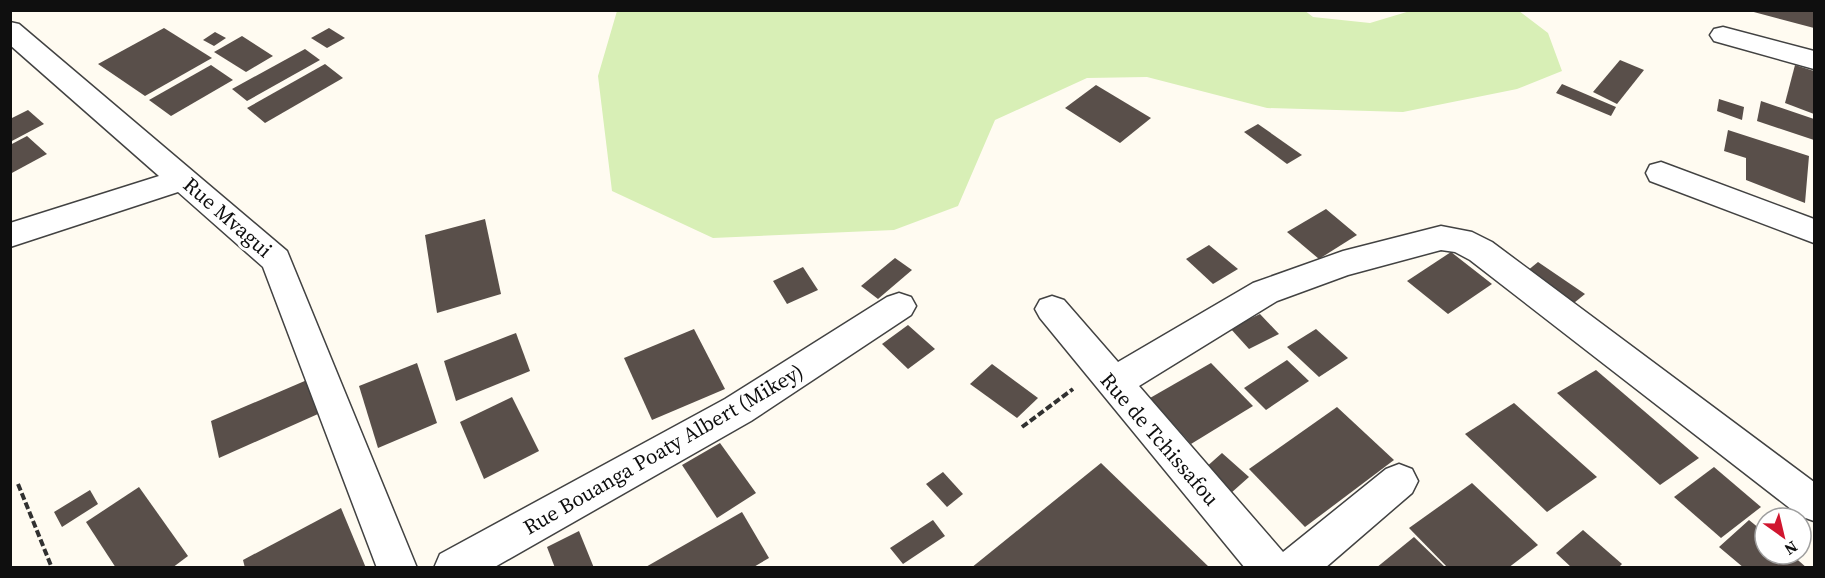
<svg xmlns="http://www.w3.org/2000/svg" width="1825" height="578" viewBox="0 0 1825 578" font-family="'Source Serif 4',serif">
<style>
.green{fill:#d8efb6}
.building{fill:#594f4a}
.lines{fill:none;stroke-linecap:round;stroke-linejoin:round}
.minor-casing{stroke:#424242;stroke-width:3}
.path{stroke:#313131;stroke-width:4;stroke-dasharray:7 3;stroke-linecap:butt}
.minor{fill:#fff;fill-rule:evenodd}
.labels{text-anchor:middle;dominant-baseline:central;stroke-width:6;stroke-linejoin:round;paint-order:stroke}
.street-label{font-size:21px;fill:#0f0f0f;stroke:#fff}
</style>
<rect width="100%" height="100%" fill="#fffbf1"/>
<polygon class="green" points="617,11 1304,10 1313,17 1370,23 1410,11 1519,11 1548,33 1562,71 1517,89 1403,112 1267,108 1147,77 1087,78 995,120 958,206 894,230 713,238 612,191 598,76"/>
<g class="building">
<polygon points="1750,10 1814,10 1814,28 1750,11"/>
<polygon points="164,28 212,58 145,96 98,64"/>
<polygon points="329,28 345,38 327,48 311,38"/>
<polygon points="215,32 226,38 214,46 203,40"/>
<polygon points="242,36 273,56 246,72 214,52"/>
<polygon points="305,49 320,60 247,101 232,89"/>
<polygon points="1620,60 1644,70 1617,104 1593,92"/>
<polygon points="325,64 343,78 265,123 247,108"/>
<polygon points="211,65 233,80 171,116 149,100"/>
<polygon points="1795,65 1814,71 1814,114 1785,103"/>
<polygon points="1562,84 1616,107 1611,116 1556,93"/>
<polygon points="1096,85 1151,118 1120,143 1065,108"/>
<polygon points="1719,99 1744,107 1742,120 1717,111"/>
<polygon points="1761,101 1814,119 1814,140 1757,121"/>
<polygon points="28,110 44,124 10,142 10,119"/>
<polygon points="1258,124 1302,155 1287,164 1244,132"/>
<polygon points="1728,130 1809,156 1805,203 1746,180 1746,158 1724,151"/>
<polygon points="27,136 47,154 10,174 10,145"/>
<polygon points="1326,209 1357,235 1319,259 1287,232"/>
<polygon points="485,219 501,294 437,313 425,235"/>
<polygon points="1209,245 1238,269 1213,284 1186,259"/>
<polygon points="1451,252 1492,284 1448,314 1407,281"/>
<polygon points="895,258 912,270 878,299 861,286"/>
<polygon points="1538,262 1585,294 1569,307 1522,275"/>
<polygon points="803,267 818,290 787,304 773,281"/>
<polygon points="1260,314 1279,334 1249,349 1230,328"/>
<polygon points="908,325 935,349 908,369 882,344"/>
<polygon points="694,329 725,389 652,420 624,358"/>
<polygon points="1316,329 1348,358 1319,377 1287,347"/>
<polygon points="516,333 530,371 456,401 444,361"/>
<polygon points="1287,360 1309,381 1266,410 1244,388"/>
<polygon points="417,363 437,423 378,448 359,386"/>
<polygon points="1211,363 1253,406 1191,444 1150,398"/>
<polygon points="992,364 1038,398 1017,418 970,384"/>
<polygon points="1596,370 1699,458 1660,485 1557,393"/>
<polygon points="307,380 318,414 219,458 211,421"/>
<polygon points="512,397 539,451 484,479 460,422"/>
<polygon points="1514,403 1597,477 1547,512 1465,434"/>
<polygon points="1337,407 1394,460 1305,527 1249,469"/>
<polygon points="720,443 756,493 717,518 682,465"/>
<polygon points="1222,453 1249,477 1231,493 1204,469"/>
<polygon points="1101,463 1210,568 971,568"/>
<polygon points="1714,467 1761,507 1721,538 1674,497"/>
<polygon points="943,472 963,494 947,507 926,484"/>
<polygon points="1472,483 1538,545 1508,568 1448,568 1409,528"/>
<polygon points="139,487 188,556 172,568 116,568 86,522"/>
<polygon points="90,490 98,504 62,527 54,512"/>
<polygon points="341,508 366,568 245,568 243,560"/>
<polygon points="742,512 769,558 752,568 644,568"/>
<polygon points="933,520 945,536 903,564 890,548"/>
<polygon points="1749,520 1765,533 1765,554 1791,554 1807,568 1744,568 1719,547"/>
<polygon points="1583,530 1622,564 1618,568 1572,568 1556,553"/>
<polygon points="579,531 594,568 555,568 547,547"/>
<polygon points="1414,537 1446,568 1376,568"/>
</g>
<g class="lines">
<g class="minor-casing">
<g id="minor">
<polygon points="10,22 19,24 287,251 417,568 377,568 263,267 178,192 10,247 10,223 159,176 10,45"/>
<polygon points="1723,27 1814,51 1814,69 1714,41 1710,35 1714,29"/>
<polygon points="1661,162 1814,219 1814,243 1650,181 1646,173 1650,165"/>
<polygon points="1441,226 1472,232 1492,242 1814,482 1814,521 1800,516 1470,260 1455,252 1441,250 1348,275 1277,301 1139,386 1283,552 1386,469 1399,464 1412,469 1418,481 1412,493 1325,568 1245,568 1040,318 1035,309 1040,300 1052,296 1064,300 1118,362 1253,283 1343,251"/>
<polygon points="899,293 911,297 916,306 911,315 751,421 493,568 434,568 440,554 725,399 887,297"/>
</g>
</g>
<g class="path">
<polyline points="1022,427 1073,389"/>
<polyline points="18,484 52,568"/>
</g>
<use href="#minor" class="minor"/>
</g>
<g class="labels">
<g class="street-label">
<text transform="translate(228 217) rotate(41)">Rue Mvagui</text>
<text transform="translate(1160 439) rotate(49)">Rue de Tchissafou</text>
<text transform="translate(663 449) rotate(-30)">Rue Bouanga Poaty Albert (Mikey)</text>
</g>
</g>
<rect width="1825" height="578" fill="none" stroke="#0f0f0f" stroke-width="24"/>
<g transform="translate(1783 536) rotate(146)"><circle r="28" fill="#ffffff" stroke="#9f9f9f" stroke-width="1.5"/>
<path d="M0-4.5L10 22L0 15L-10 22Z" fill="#d0162f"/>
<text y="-9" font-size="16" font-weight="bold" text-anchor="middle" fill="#0f0f0f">N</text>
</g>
</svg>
